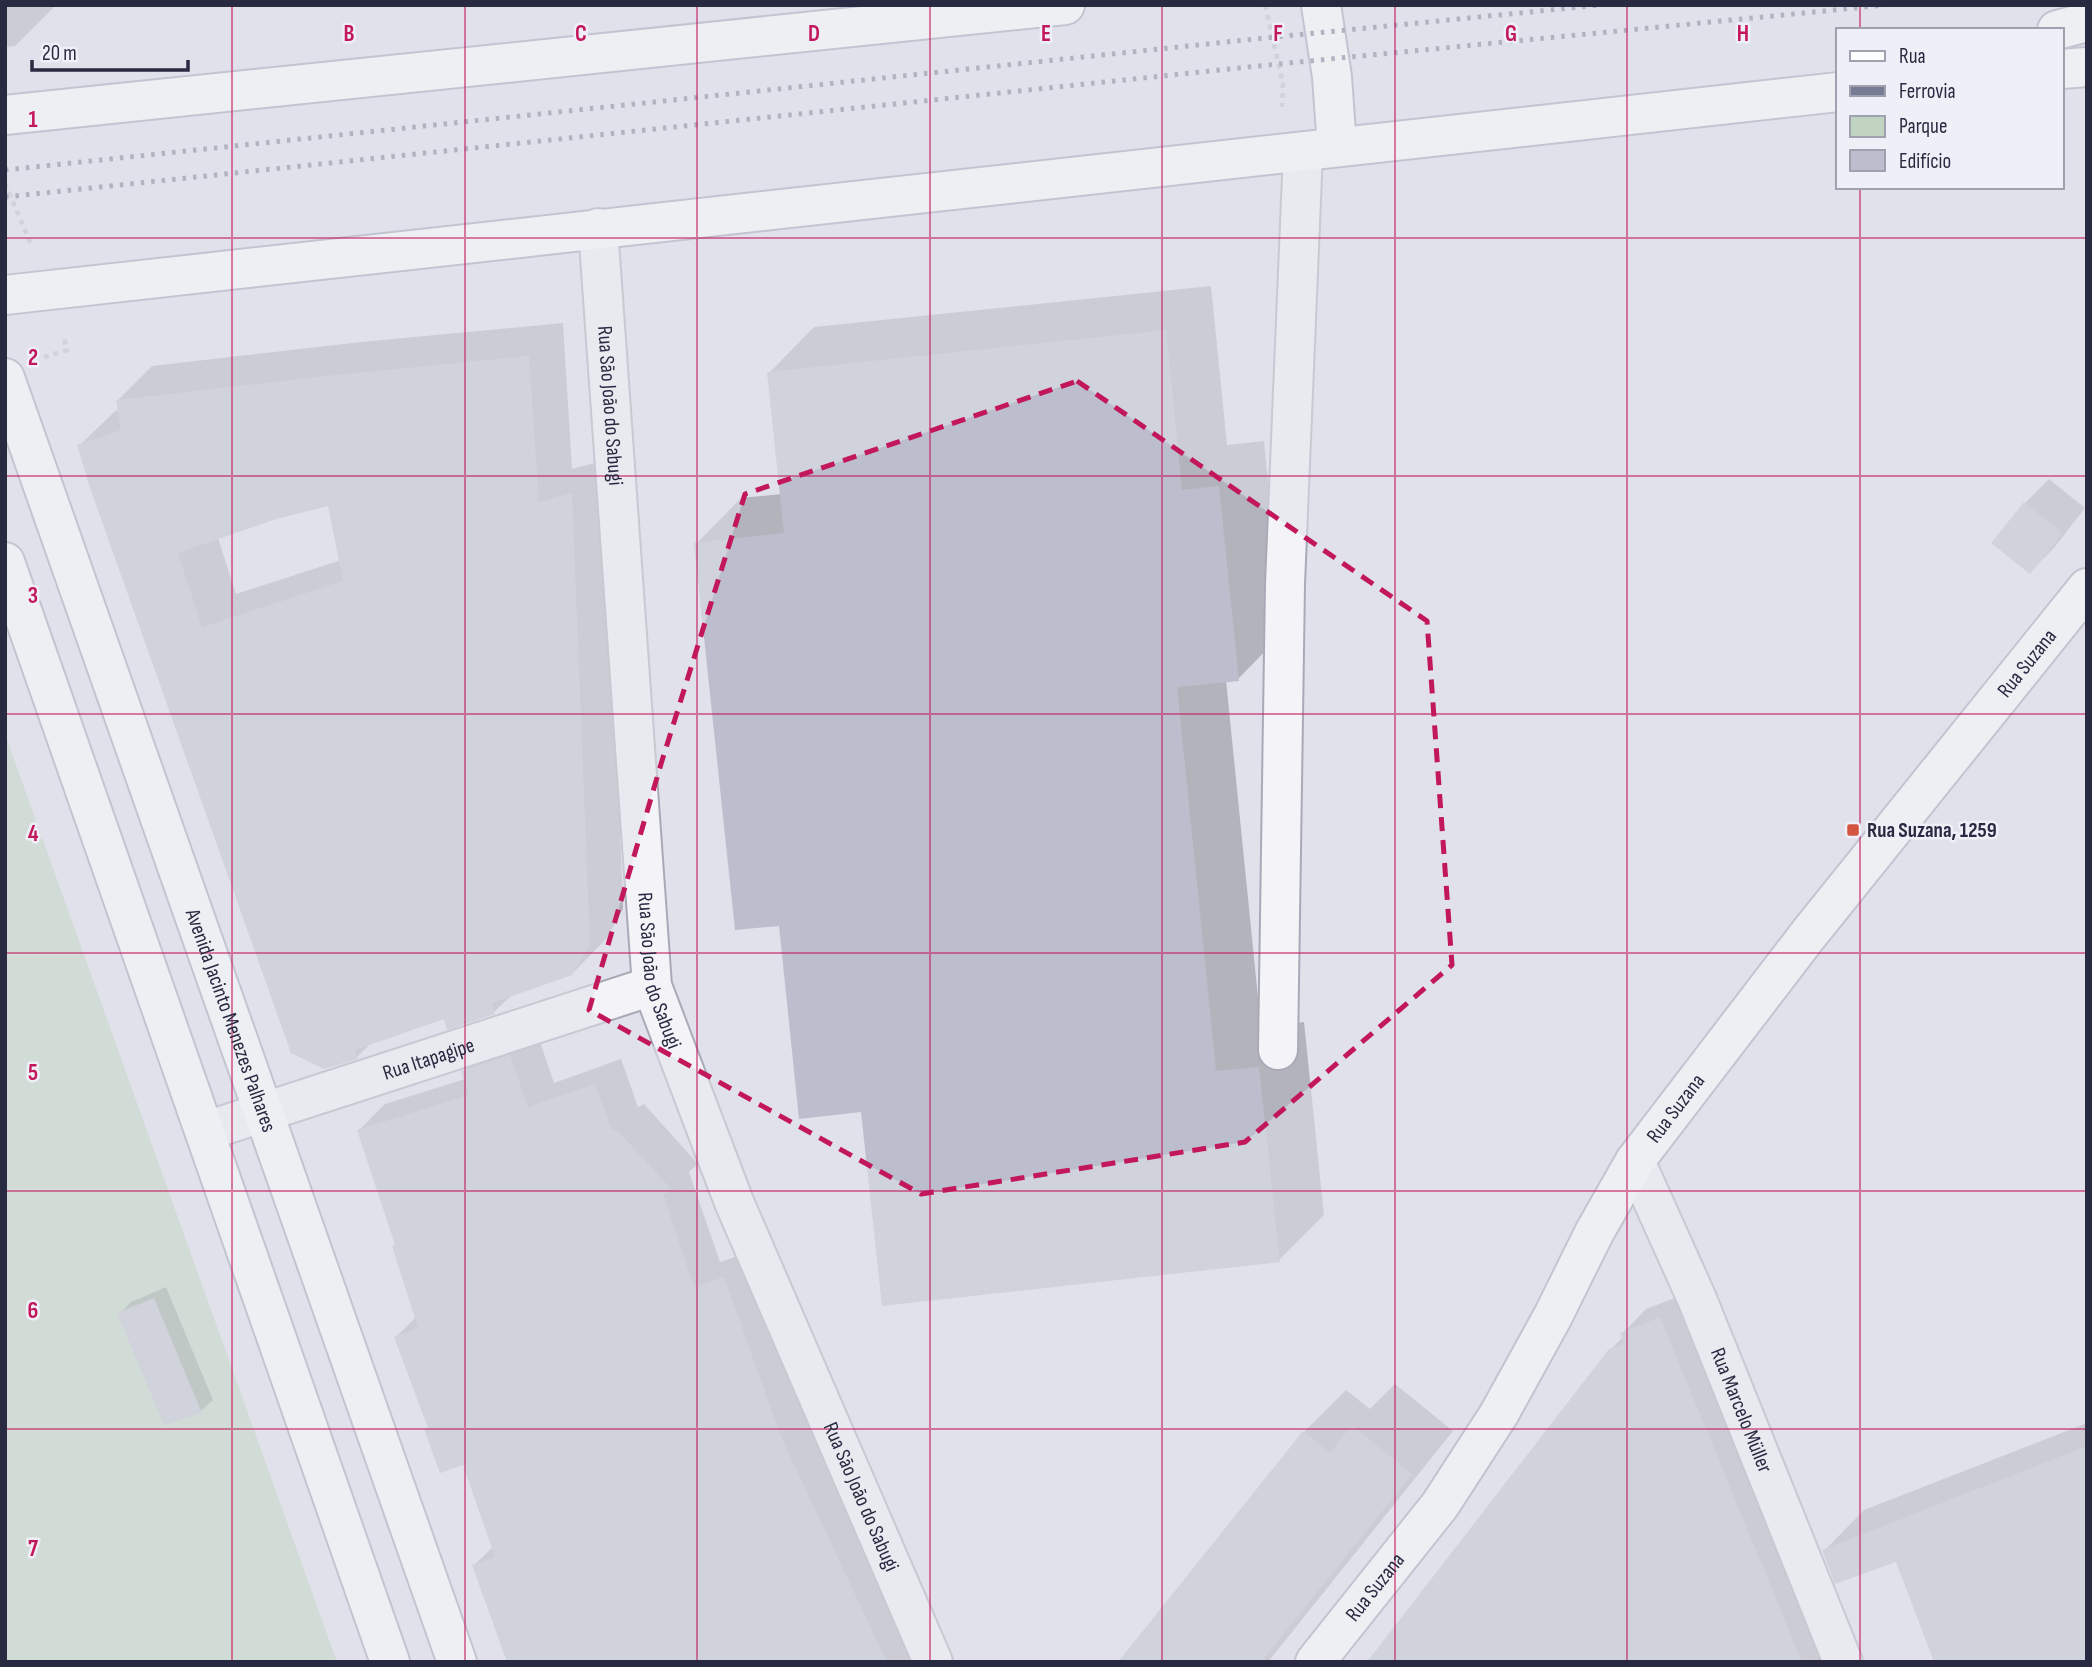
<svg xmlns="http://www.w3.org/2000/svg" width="2092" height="1667" viewBox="0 0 2092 1667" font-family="'Sofia Sans Condensed',sans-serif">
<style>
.green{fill:#c1d4c1}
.shadow{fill:#0003;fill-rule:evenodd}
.building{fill:#bdbecd;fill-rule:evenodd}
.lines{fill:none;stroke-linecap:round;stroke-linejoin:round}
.minor-casing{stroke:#a9aab8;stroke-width:42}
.major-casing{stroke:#9fa1b6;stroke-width:42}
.path{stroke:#bebfc9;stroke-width:4.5;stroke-dasharray:5 5;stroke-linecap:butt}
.minor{stroke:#f3f3f8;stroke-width:38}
.major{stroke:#fff;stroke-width:38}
.rail{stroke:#787b94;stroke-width:5;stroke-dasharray:3.5 7;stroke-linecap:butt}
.marked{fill:none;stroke:#c2185b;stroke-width:5;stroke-dasharray:14 9;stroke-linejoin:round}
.grid{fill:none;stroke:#c2185b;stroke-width:2;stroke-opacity:0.55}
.poi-dot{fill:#d4543f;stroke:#eff0f7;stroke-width:2.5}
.labels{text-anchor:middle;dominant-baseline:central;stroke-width:5;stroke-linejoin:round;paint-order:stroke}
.street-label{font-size:21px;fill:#282a42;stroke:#eff0f7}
.poi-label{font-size:21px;font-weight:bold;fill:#282a42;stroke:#eff0f7;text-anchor:start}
.grid-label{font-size:23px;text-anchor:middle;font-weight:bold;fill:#c2185b;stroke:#eff0f7;stroke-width:5;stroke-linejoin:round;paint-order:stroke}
</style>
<rect width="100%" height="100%" fill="#e0e1ea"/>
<polygon class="green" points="5,734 337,1662 5,1662"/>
<g class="shadow">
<polygon points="5,5 56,5 15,46 5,47"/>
<polygon points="1211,286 1227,445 1264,441 1283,633 1238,679 1226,680 1261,1027 1304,1022 1324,1215 1279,1260 863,1111 780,924 696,544 741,498 781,494 769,373 814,327"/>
<path d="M 563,323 L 572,469 L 606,460 L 623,909 L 606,939 L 572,974 L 513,994 L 494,1012 L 445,1017 L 372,1042 L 357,1057 L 79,446 L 114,412 L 120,409 L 118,400 L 152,366 L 361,342 ZM 330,503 L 341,560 L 236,594 L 218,538 L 276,517 Z"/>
<polygon points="2049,479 2085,508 2054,548 2030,572 2025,503"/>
<polygon points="536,1030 554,1083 621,1059 638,1107 644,1104 698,1164 689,1172 720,1262 750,1252 925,1662 510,1662 474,1565 494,1546 464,1463 426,1430 430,1426 396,1337 416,1317 396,1244 359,1130 385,1104 465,1079 463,1072 489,1046"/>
<polygon points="166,1287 213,1400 201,1411 119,1314 131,1302"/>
<polygon points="1685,1294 1836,1662 1369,1662 1610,1350 1623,1337 1622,1334 1646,1309"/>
<polygon points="1395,1384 1453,1431 1268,1662 1120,1662 1304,1432 1346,1390 1370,1409"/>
<polygon points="2087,1423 2087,1662 1897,1560 1824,1551 1864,1510"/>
</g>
<g class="building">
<polygon points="1166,330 1182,490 1219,486 1239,681 1177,687 1216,1071 1259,1067 1280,1262 882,1306 861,1112 799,1119 779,926 735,930 694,543 784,533 767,372"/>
<path d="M 529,356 L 539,502 L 572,493 L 590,945 L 572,975 L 492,1003 L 495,1014 L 447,1030 L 444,1019 L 355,1050 L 358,1059 L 324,1069 L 291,1053 L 89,485 L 77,445 L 121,430 L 116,400 L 325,376 ZM 328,506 L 343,581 L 202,627 L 178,553 L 276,519 Z"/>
<polygon points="2024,502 2063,533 2030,574 1991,543"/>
<polygon points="510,1055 528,1107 595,1084 612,1131 617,1130 673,1191 663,1194 694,1287 724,1277 781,1437 887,1662 507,1662 472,1565 495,1557 463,1465 440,1473 424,1429 428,1428 394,1337 418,1328 392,1246 395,1245 357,1130 469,1095 461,1071"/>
<polygon points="154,1298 202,1413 164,1425 117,1313"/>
<polygon points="1660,1317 1802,1662 1367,1662 1609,1349 1624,1343 1620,1333"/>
<polygon points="1352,1425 1412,1474 1261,1662 1118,1662 1303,1431 1330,1453"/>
<polygon points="2087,1446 2087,1662 1934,1662 1896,1562 1835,1584 1822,1550"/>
</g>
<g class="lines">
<g class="minor-casing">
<g id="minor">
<path id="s1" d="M 598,228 L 652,986 L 734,1202 L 933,1662"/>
<polyline points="1278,1050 1285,584 1303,152"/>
<path id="s2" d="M 206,1131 L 652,986"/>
<path id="s3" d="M 1635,1161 L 1697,1299 L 1843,1662"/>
</g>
</g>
<g class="major-casing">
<g id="major">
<polyline points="1321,5 1332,77 1337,147"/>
<polyline points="2057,30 2087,22"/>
<polyline points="2062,69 2087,67"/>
<polyline points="5,115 1065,5"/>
<polyline points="5,295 1838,92"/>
<path id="s4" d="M 5,378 L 457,1662"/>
<polyline points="5,562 390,1662"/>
<path id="s5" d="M 1315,1662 L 1440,1505 L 1499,1414 L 1553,1316 L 1594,1233 L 1635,1161 L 1808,935 L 2087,588"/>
</g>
</g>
<g class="path">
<polyline points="1265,5 1283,84 1282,107"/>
<polyline points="5,183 32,247"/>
<polyline points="44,357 67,350 63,334"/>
</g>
<use href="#minor" class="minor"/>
<use href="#major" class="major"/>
<g class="rail">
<polyline points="5,170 1255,39 1601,5"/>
<polyline points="5,197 1258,66 1886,5"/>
</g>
</g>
<path d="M0 0H2092V1667H0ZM 1077,381 L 1427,621 L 1452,965 L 1245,1142 L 921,1194 L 589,1010 L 661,764 L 745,494 Z" fill="#e0e1ea" fill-opacity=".55" fill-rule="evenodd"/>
<path class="marked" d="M 1077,381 L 1427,621 L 1452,965 L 1245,1142 L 921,1194 L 589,1010 L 661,764 L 745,494 Z"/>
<path class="grid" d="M 232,5 L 232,1662M 465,5 L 465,1662M 697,5 L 697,1662M 930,5 L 930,1662M 1162,5 L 1162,1662M 1395,5 L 1395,1662M 1627,5 L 1627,1662M 1860,5 L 1860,30M 1860,187 L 1860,1662M 5,238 L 2087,238M 5,476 L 2087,476M 5,714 L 2087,714M 5,953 L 2087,953M 5,1191 L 2087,1191M 5,1429 L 2087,1429"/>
<rect class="poi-dot" x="1846" y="823" width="14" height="14" rx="3.5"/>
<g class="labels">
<g class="street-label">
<text stroke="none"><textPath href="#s1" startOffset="178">Rua São João do Sabugi</textPath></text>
<text stroke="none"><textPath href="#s5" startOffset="1230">Rua Suzana</textPath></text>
<text stroke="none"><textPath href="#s1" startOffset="746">Rua São João do Sabugi</textPath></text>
<text stroke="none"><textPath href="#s4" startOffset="681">Avenida Jacinto Menezes Palhares</textPath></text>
<text stroke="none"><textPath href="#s2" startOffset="234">Rua Itapagipe</textPath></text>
<text stroke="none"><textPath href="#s5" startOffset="663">Rua Suzana</textPath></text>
<text stroke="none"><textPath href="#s3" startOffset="271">Rua Marcelo Müller</textPath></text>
<text stroke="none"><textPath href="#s1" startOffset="1312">Rua São João do Sabugi</textPath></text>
<text stroke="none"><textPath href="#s5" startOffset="96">Rua Suzana</textPath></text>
</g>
<g class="poi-label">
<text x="1867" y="830">Rua Suzana, 1259</text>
</g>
</g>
<g class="grid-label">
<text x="349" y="41">B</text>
<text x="581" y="41">C</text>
<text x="814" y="41">D</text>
<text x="1046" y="41">E</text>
<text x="1278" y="41">F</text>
<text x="1511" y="41">G</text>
<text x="1743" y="41">H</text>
<text x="33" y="127">1</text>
<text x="33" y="365">2</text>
<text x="33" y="603">3</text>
<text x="33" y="841">4</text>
<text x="33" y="1080">5</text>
<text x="33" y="1318">6</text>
<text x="33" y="1556">7</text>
</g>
<rect width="2092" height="1667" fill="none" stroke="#282a42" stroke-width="14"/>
<rect x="1836" y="28" width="228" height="161" fill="#eff0f7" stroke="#9fa1af" stroke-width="2"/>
<rect x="1850" y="51" width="35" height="10" fill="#ffffff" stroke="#9fa1af" stroke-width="2"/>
<text x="1899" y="63" font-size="21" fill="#282a42">Rua</text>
<rect x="1850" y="86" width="35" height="10" fill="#787b94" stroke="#9fa1af" stroke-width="2"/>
<text x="1899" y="98" font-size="21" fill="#282a42">Ferrovia</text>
<rect x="1850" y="116" width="35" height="21" fill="#c1d4c1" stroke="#9fa1af" stroke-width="2"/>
<text x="1899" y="133" font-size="21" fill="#282a42">Parque</text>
<rect x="1850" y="150" width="35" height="21" fill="#bdbecd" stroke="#9fa1af" stroke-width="2"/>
<text x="1899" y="168" font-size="21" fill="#282a42">Edifício</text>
<path d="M32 60v10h156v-10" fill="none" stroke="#282a42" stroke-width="3.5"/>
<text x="42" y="60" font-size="21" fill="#282a42" stroke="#eff0f7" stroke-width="5" paint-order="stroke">20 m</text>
</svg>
